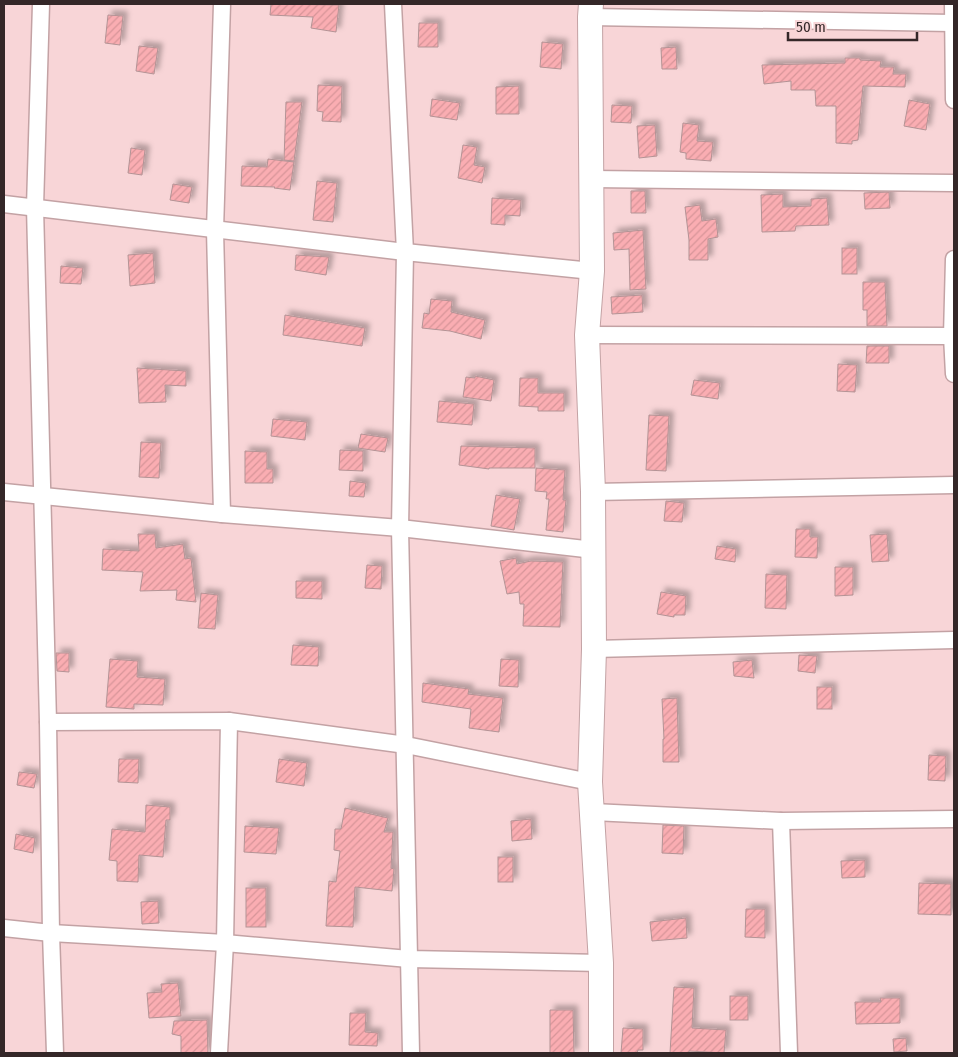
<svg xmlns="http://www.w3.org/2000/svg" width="958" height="1057" viewBox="0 0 958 1057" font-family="'Fira Sans Condensed',sans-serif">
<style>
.building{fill:url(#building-hatch);stroke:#b39395;filter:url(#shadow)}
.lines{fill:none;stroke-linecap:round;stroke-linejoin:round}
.street-casing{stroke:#c3a2a4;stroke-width:19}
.secondary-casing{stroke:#c3a2a4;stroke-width:26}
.street{stroke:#fff;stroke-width:16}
.secondary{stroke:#fff;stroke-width:24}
</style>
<defs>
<pattern id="building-hatch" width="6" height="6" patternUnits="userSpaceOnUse" patternTransform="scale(1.25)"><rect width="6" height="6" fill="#faadb2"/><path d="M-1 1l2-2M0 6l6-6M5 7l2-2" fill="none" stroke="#d79599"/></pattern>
<filter id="shadow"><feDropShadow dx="4.5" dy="-4.5" stdDeviation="2.5" flood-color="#0004"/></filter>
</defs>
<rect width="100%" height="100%" fill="#f8d5d7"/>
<g class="building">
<polygon points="271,4 339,5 336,32 311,28 313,17 270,15"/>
<polygon points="108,15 123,16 120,45 105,43"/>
<polygon points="419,23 438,23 438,47 418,47"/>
<polygon points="542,42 563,44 561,69 540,67"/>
<polygon points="139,46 158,48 154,74 136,71"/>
<polygon points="676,47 677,69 662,69 661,48"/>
<polygon points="845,58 860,58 860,60 881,61 880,67 894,67 893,74 906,74 905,87 863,86 858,140 852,141 852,144 836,143 836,106 816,106 815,90 791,90 791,81 764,84 762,65 845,63"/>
<polygon points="318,85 342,86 341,122 322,121 323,112 317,111"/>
<polygon points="519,86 519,114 496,114 496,87"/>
<polygon points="432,99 460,103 457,120 430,116"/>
<polygon points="909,100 930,104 926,130 904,126"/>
<polygon points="286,102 302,102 294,161 284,160"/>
<polygon points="612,105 632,106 631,123 611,122"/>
<polygon points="683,123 699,125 697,141 713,142 711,161 686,159 686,153 680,152"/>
<polygon points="655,125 657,156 639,158 637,126"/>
<polygon points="463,145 477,147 474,165 485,167 482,183 458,178"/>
<polygon points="131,148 145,150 142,175 128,173"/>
<polygon points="268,159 294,162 290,190 274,188 275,187 241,186 242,166 267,167"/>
<polygon points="317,181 337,183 333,222 313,220"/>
<polygon points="173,184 192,187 189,203 170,200"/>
<polygon points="631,191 645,191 646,213 631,213"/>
<polygon points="889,192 890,208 865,209 864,193"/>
<polygon points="783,194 783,207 811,206 811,199 827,198 829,225 796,226 795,231 762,232 761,195"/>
<polygon points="492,198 521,200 520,216 505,215 505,225 491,224"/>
<polygon points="700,205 702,221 716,219 718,237 708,239 708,260 689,260 689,240 685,207"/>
<polygon points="643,230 646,289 630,290 629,249 614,250 613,233"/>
<rect x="842" y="248" width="15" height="26"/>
<polygon points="153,253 155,283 130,286 128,255"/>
<polygon points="296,255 329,257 326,275 295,270"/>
<polygon points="61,266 83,268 81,284 60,283"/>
<polygon points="863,282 885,282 887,326 867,326 867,310 863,310"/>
<polygon points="642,295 643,312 612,314 611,297"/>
<polygon points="431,299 452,301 451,312 485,320 481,339 450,331 422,328 424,313 429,314"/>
<polygon points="285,315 365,328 362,346 283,335"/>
<polygon points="867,346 889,346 889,363 866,363"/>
<polygon points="838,364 857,365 855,392 837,391"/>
<polygon points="137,368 186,371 186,386 165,385 166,402 139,403"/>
<polygon points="475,376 494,380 491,401 463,397 466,377 475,378"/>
<polygon points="520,378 538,378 538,393 564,393 564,411 538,411 538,407 519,406"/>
<polygon points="694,380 720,383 718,399 691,395"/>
<polygon points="439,401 474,404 472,425 437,422"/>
<polygon points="649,415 669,416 666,471 646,470"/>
<polygon points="273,419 307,422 305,440 271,436"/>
<polygon points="361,434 388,438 385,452 358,448"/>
<polygon points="141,442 161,443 159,478 139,477"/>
<polygon points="461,446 535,448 535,468 489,468 489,469 459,465"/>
<polygon points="340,450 363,451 363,471 339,470"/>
<polygon points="245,451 267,452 267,469 273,469 273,483 245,483"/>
<polygon points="536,468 565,470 563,500 566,500 563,532 546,530 549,499 546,499 547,492 535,491"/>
<polygon points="350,481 366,483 364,497 349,496"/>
<polygon points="496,495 520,499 514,530 491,526"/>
<polygon points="666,501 684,503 682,522 664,521"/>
<polygon points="796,529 810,529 810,537 818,537 817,558 795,557"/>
<polygon points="138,534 155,534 156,548 183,544 185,559 191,558 196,602 176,600 177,590 140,591 143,572 102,570 103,549 139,551"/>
<polygon points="887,534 889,561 872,562 870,535"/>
<polygon points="717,546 736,549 735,562 715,559"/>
<polygon points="516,558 517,564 531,561 563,562 560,627 523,626 524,604 520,604 519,592 507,594 500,561"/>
<polygon points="367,565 382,566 381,589 365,588"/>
<polygon points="835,567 853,567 853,595 835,596"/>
<polygon points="766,574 787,575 786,609 765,608"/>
<polygon points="296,581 322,581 322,599 296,598"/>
<polygon points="661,592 686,596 685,615 674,615 674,617 657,614"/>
<polygon points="201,593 218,595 215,629 198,628"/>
<polygon points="293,645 319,647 318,666 291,665"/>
<polygon points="56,653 69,653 69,672 57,671"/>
<polygon points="799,655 817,656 815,673 798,671"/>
<polygon points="110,659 138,661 137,677 165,679 163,705 134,704 134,709 106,707"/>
<polygon points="501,659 519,660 518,687 499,686"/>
<polygon points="752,660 754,678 734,676 733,662"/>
<polygon points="423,683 469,689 468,694 503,698 499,732 469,728 471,709 422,702"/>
<rect x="817" y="687" width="15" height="22"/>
<polygon points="677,698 679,762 663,762 663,739 664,739 662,699"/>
<polygon points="929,755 946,756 945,781 928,780"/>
<polygon points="119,759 139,759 138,783 118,782"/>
<polygon points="279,759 307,763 304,786 276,782"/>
<polygon points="19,772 37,774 34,788 17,785"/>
<polygon points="146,805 170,807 170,820 166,820 163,857 139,855 138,882 117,881 117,861 109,860 112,829 145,832"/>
<polygon points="345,808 388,818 384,832 393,832 391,868 394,869 392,891 355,887 353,927 326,926 329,881 336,882 340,851 334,850 335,829 341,829"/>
<polygon points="531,819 532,839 512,841 511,821"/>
<polygon points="663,825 684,826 683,854 662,853"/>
<polygon points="245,826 279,828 276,854 244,852"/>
<polygon points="16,834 35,838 33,853 14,849"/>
<rect x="498" y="857" width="15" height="25"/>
<polygon points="865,860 865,877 842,878 841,861"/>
<polygon points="919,883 951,884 951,915 918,914"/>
<rect x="246" y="888" width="20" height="39"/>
<polygon points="158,901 159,923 142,924 141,902"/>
<polygon points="746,909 765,909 765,938 745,937"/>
<polygon points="686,918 687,938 652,941 650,922"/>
<polygon points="178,983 181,1016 149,1018 147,993 162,992 161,984"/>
<polygon points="674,987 694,988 692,1028 726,1030 724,1053 689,1051 689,1053 670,1053"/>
<rect x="730" y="996" width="18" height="24"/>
<polygon points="880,998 900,998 900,1023 856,1024 855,1002 881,1002"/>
<polygon points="550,1010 573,1010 574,1053 550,1053"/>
<polygon points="350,1013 366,1013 365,1032 378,1033 377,1046 349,1045"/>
<polygon points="207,1020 208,1053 181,1053 181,1036 172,1034 174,1021"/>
<polygon points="623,1028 643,1029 643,1050 638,1050 637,1053 621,1053"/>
<polygon points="906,1038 907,1051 894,1052 893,1039"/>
</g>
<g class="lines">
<g class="street-casing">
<g id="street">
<polyline points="41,4 35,207 48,722 51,933 55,1053"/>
<polyline points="393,4 405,252 400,528 411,1053"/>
<polyline points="953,4 954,100"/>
<polyline points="590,17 952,23"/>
<polyline points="592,179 954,183"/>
<polyline points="4,204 405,252 592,271"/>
<polyline points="954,259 952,336 954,374"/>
<polyline points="587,335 954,336"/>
<polyline points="4,492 222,514 400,528 594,550"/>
<polyline points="593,492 954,485"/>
<polyline points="222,514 215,230 222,4"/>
<polyline points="594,649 954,640"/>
<polyline points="48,722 229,721 406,745 590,782"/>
<polyline points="593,812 781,821 954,819"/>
<polyline points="781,821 789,1053"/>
<polyline points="4,928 51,933 225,943 409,959 601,963"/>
<polyline points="219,1053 225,943 229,721"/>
</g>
</g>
<g class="secondary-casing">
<polyline id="secondary" points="591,4 590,17 592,271 587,335 593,492 594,649 590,782 601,963 601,1053"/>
</g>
<use href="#street" class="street"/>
<use href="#secondary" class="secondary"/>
</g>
<rect width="958" height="1057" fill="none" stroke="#342728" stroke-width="10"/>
<path d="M788 32v8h129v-8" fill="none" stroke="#342728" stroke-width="2.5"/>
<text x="796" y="32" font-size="15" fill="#342728" stroke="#f8d5d7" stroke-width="4" paint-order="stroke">50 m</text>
</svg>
